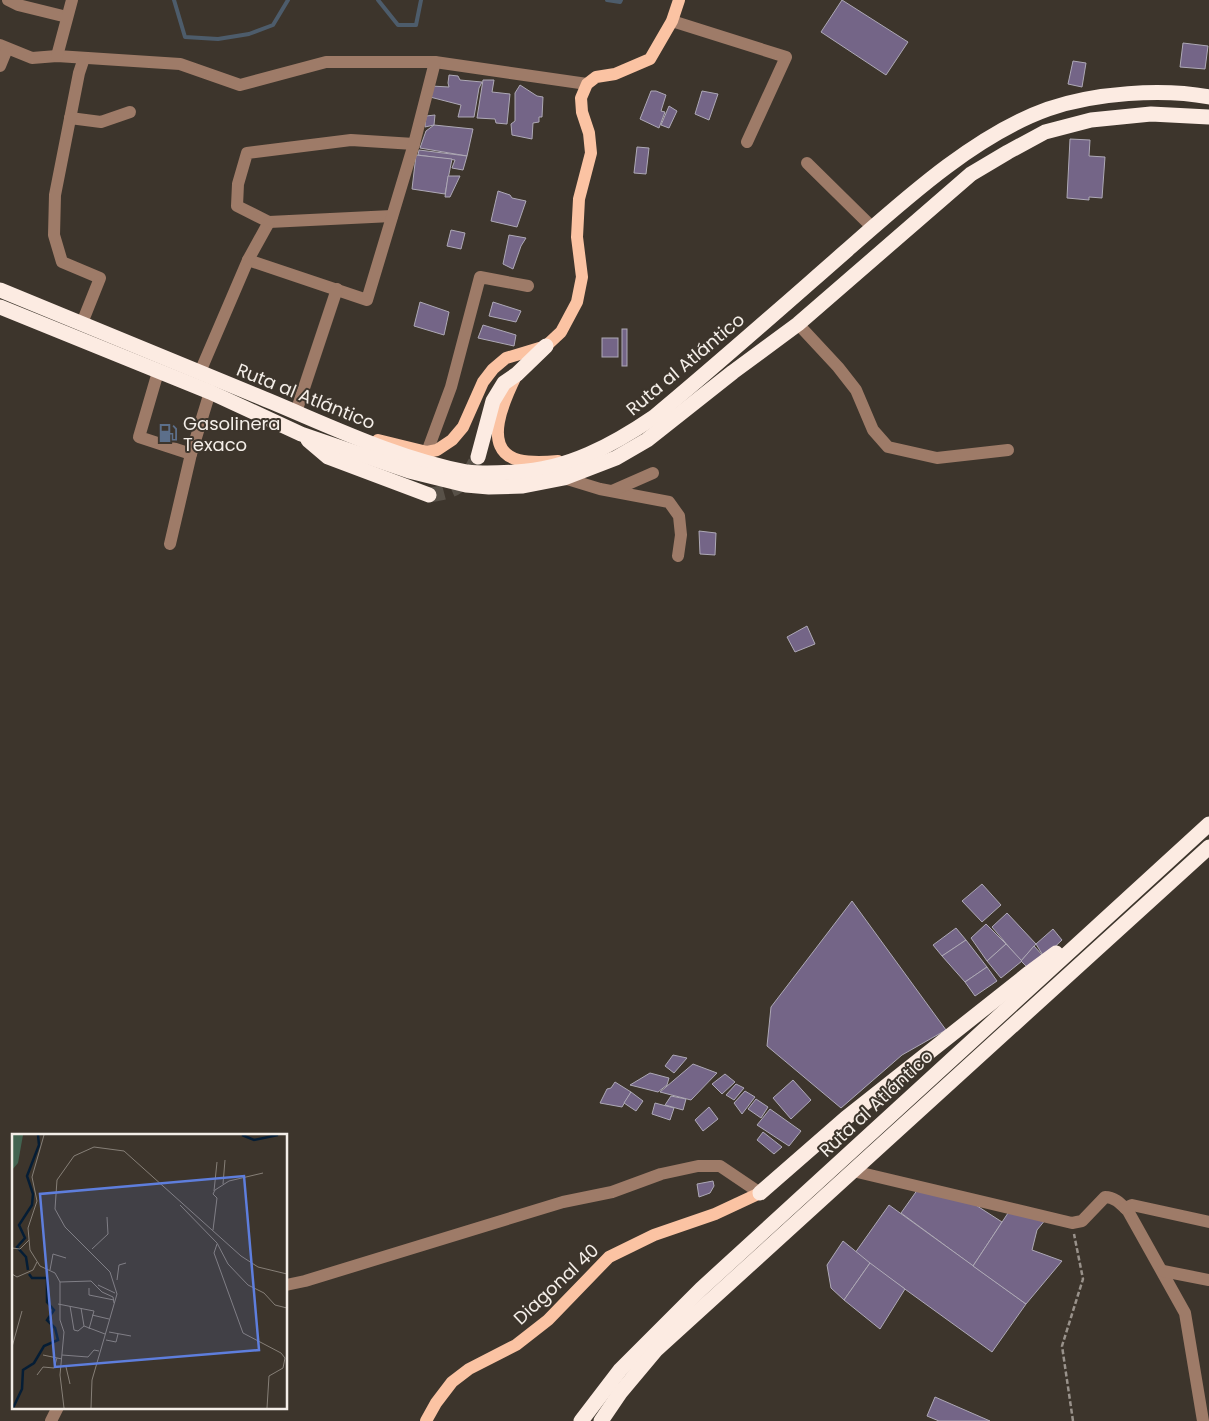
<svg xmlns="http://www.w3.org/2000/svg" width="1209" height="1421" viewBox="0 0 1209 1421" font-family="Poppins,sans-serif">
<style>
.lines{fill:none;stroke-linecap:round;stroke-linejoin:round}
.stream{stroke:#4d5c6b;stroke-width:4}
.building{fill:#746587;stroke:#aea9b6}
.highway-tunnel{stroke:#585148;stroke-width:15;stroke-dasharray:15 8;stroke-linecap:butt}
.path{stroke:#99928b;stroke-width:2.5;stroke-dasharray:5 2.5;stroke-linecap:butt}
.minor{stroke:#9e7b68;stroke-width:12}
.major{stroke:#fbc3a3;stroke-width:12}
.highway{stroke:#fcebe2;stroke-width:15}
.labels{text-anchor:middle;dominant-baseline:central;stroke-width:4;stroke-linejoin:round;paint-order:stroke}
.street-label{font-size:18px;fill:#f4eee8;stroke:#3d352c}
.poi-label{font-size:18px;fill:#f4eee8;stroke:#3d352c;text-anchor:start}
.inset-river{fill:none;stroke:#051d35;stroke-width:2.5}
.inset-road{fill:none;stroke:#867f77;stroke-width:1}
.view{fill:#5e7edd;fill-opacity:0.15;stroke:#5e7edd;stroke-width:2.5}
.inset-edge{fill:none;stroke:#f4eee8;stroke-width:2.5}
</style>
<rect width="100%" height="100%" fill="#3d352c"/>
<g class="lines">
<g class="stream">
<polyline points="174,0 185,37 218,39 249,34 273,25 288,0"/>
<polyline points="378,0 398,25 416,25 421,0"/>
<polyline points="607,0 620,2 621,0"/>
</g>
</g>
<g class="building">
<polygon points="842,0 908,42 886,75 821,32"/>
<polygon points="1183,43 1208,46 1205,69 1180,67"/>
<polygon points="1073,61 1086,63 1082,87 1068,84"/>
<polygon points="449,75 458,76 460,80 482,82 479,88 474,117 458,117 461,105 430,97 431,86 449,87 448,83"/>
<polygon points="483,80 494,80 492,92 510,94 507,124 496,123 495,119 477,118"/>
<polygon points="520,85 537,96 543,97 542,117 539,117 539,122 533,123 532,139 512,135 511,124 515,121 515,93"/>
<polygon points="651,91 656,91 666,95 661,111 665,112 659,128 640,119"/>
<polygon points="702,91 718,94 709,120 695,114"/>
<polygon points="669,106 677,111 669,128 661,125"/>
<polygon points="435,115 434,125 425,127 426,116"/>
<polygon points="434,125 473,129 467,156 420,148 426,131"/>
<polygon points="1070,139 1090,140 1089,156 1105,157 1102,198 1089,197 1089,200 1067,198"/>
<polygon points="637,147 649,148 646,174 634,173"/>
<polygon points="419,150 467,156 463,170 452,168 455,160 418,155"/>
<polygon points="416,155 452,159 445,194 412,189"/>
<polygon points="448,176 460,176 450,197 445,197"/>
<polygon points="498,191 510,195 512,198 526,201 517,227 491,221"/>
<polygon points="451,230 465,233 461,249 447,246"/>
<polygon points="509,235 526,238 521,246 513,269 503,264"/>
<polygon points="420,302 449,312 444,335 414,326"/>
<polygon points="493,302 521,311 516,322 489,316"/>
<polygon points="483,325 516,335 514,346 478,338"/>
<rect x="622" y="329" width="5" height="37"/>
<rect x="602" y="338" width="16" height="19"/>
<polygon points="699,531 716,533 715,555 700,554"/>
<polygon points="807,626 815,644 795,652 787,637"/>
<polygon points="982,884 1001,905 982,922 962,901"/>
<polygon points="852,901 946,1030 902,1055 841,1108 767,1046 771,1007"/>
<polygon points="1007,913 1036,944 1021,961 992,927"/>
<polygon points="986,924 1006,944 987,961 971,938"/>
<polygon points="956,928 966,940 942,956 933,945"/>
<polygon points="1053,929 1062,940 1044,957 1036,944"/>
<polygon points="966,940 987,967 965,982 942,956"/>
<polygon points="1006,944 1022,961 1001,978 987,961"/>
<polygon points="1034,946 1044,957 1030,970 1021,961"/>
<polygon points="987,967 997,981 975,996 965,982"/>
<polygon points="673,1055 687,1058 674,1073 665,1066"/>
<polygon points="693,1064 717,1073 691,1100 660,1092"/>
<polygon points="650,1073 669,1078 667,1085 658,1092 630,1085"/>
<polygon points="725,1074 735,1082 722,1094 712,1084"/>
<polygon points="793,1080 811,1100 791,1119 773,1098"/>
<polygon points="615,1082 631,1092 622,1107 600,1103 607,1089 611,1088"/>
<polygon points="736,1084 744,1088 734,1100 726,1095"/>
<polygon points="745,1091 755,1097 742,1114 734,1103"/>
<polygon points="631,1092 643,1101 636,1111 624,1103"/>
<polygon points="671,1096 686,1099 683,1110 665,1105"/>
<polygon points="756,1099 768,1107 761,1118 748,1109"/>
<polygon points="655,1103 674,1108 670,1120 652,1114"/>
<polygon points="709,1107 718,1119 703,1131 695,1120"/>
<polygon points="770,1109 801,1131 789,1146 757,1125"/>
<polygon points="763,1132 782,1147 774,1154 757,1140"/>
<polygon points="713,1181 714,1186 710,1193 699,1197 697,1184"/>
<polygon points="918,1189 971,1202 1002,1222 973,1266 901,1213"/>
<polygon points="889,1205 1026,1304 992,1352 855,1253"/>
<polygon points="1010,1210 1046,1219 1037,1230 1032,1250 1062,1261 1026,1304 973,1266"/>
<polygon points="843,1241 870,1263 844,1300 831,1288 827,1265"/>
<polygon points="870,1263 905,1289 880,1329 844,1300"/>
<polygon points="935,1397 990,1421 939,1421 927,1416"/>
</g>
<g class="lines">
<path class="highway-tunnel" d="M 429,495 C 460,491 465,483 478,457"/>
<polyline class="path" points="1073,1421 1062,1346 1083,1279 1074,1234"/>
<g class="minor">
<polyline points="8,0 18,5 67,17"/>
<polyline points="672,21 786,57 747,142"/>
<polyline points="0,45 32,58 57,56 180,64 240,85 326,62 435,62 587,84"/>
<polyline points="57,56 72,0"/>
<polyline points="0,66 7,49"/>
<polyline points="70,118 101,122 130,112"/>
<polyline points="807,163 873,228"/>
<polyline points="392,216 269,222 237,206 238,184 247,153 351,140 414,144"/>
<polyline points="248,260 367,300 414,144 435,62"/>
<polyline points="82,323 100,278 62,262 54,235 55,195 79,73 84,58"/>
<polyline points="798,324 838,367 856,390 873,430 888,447 937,458 1008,450"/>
<polyline points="158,372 139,437 191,454"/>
<polyline points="200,372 248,260 269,222"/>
<polyline points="296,412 337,289"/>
<polyline points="427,452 451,387 480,277 528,286"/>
<polyline points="564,478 600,489 669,502 679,516 681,535 678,556"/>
<polyline points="612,491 653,473"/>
<polyline points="170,544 191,454 210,392"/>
<path d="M 853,1171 L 1072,1223 L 1082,1221 L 1105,1197 C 1115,1197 1121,1204 1128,1211 L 1185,1313 L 1203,1421"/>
<polyline points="1125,1208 1132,1205 1209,1222"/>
<polyline points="1163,1271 1209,1280"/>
<polyline points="286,1285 305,1281 563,1202 612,1192 661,1174 698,1166 720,1166 760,1193"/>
<polyline points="51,1421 58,1407"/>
</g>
<g class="major">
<path d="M 517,374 C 506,396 479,451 519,460 C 531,463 546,462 558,461"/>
<polyline points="378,440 427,452 437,450 452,440 463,427 483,382 493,369 506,358 546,346 561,332 577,302 582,277 577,237 579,199 591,153 589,133 582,112 581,98 587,84 596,77 615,74 650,59 672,21 679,0"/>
<polyline points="426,1421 436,1403 452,1382 469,1369 516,1345 548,1320 609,1257 654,1235 715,1214 760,1193"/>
</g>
<g class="highway">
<path d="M 0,290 C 85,325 170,360 255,395 C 324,423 393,458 467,472 C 482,474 500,473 516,472 C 567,470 613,445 654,417 C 719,363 782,307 846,251 C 904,200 975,135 1048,109 C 1094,93 1162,88 1209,97"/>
<polyline points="0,307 210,392 301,434 409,471 466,485 489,487 523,486 564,478 616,458 647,440 733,372 798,324 971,174 1008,152 1045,132 1091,120 1151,114 1209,117"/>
<polyline points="308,440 328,457 429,495"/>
<polyline points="478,457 493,401 504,383 517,374 546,346"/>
<polyline points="760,1193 846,1118 1029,973 1056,953"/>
<polyline points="581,1421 620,1370 701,1289 1209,824"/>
<polyline points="601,1421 620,1393 656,1350 1209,847"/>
</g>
</g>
<defs>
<g id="fuel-bare" transform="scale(1.5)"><path d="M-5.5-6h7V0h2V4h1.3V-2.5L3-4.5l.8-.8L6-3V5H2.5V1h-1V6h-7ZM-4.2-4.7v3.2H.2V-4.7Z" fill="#5c6f8a" stroke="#3d352c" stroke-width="2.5" paint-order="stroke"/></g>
</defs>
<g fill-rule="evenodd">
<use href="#fuel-bare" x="168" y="433"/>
</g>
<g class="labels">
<g class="street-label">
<text transform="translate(685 364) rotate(-40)">Ruta al Atlántico</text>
<text transform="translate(306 396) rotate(22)">Ruta al Atlántico</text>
<text transform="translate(876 1103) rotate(-43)">Ruta al Atlántico</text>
<text transform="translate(556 1284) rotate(-43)">Diagonal 40</text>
</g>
<g class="poi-label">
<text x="183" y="423">Gasolinera<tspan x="183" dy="21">Texaco</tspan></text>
</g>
</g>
<g transform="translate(12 1134)">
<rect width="275" height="275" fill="#3d352c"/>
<path d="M 0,1 L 11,1 L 6,29 L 0,36 Z" fill="#436451"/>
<path class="inset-river" d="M 230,1 L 242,6 L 266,1M 16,136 L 14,123 L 5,113 L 13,104 L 7,91 L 20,71 L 21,60 L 15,42 L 27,11 L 26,1M 1,274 L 10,255 L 11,236 L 22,229 L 32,212 L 46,206 L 43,194 L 35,186 L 42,176 L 35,168 L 35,144 L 20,144 L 17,140"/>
<path class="inset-road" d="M 32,1 L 20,43 L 25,67 L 16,94 L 18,116 L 28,132 L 43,139 L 48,148 L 79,147 L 90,158 L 101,163 L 102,169M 211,50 L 213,26M 202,57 L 205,28M 168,71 L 205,109M 201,96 L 205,64 L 201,60 L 203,56 L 217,47 L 251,39M 205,109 L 216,130 L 236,151 L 252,159 L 263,171 L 275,174M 205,110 L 202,119 L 231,199 L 269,219 L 273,224 L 271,234 L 257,242 L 255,274M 0,114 L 8,115 L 17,106M 80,115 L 96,100 L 95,83M 38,136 L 41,120 L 54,124M 0,140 L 5,143 L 21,136 L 25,128M 105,146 L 107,131 L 114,129M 48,148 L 48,186 L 52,198 L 48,241 L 52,274M 86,151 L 103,159M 77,154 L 77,161 L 102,166M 46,170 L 82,177 L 77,195M 58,172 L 62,196 L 66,197 L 72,192 L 69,174M 80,181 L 97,185M 72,192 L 93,200M 97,198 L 119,202M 94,206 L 104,208 L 106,200M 0,213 L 10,177M 31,221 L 50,225M 50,221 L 76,223 L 82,216 L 87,217M 54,233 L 58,250M 25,241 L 31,233 L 42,234 L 45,224M 79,274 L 80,246 L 105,160 L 98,138 L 53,93 L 43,75 L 45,46 L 62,22 L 82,13 L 112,17 L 229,122 L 246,133 L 275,140"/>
<path class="view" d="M 232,42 L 247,216 L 43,233 L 28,60 Z"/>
<rect width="275" height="275" class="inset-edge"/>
</g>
</svg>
